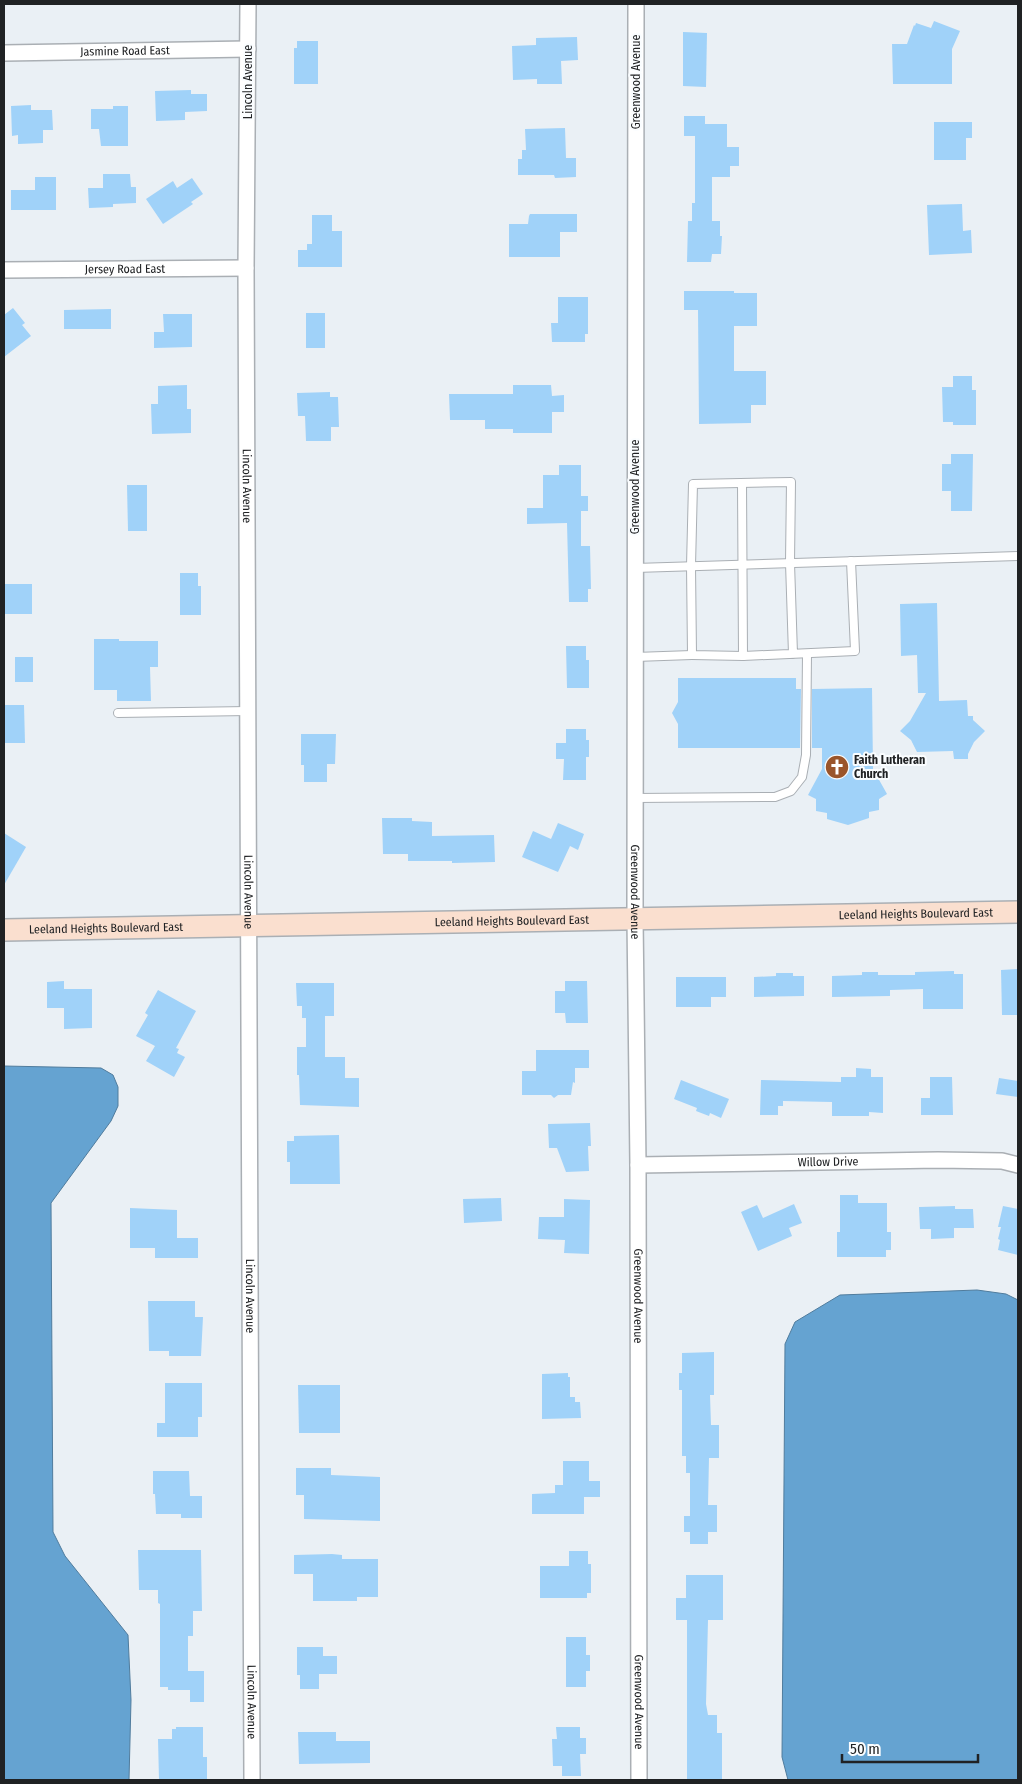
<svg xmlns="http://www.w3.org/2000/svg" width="1022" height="1784" viewBox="0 0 1022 1784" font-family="'Fira Sans Condensed',sans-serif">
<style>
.water{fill:#65a3d1;stroke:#507c9d}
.building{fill:#a0d2f9}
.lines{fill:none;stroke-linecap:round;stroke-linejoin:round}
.lane-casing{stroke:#aaafb4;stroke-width:10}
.street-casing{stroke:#aaafb4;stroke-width:18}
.secondary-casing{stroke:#aaafb4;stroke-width:24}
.lane{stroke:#fff;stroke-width:8}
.street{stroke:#fff;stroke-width:15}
.secondary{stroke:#fadfcf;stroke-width:21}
.labels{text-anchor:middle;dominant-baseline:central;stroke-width:4;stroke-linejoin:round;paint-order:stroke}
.street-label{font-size:12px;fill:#202224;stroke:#fafdff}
.poi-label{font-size:12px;font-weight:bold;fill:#202224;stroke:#fafdff;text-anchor:start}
</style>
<rect width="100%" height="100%" fill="#eaf0f5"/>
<g class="water">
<polygon points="4,1066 101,1068 113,1075 118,1087 118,1106 111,1121 51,1203 53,1532 65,1556 128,1635 131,1700 129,1780 4,1780"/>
<polygon points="977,1290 1006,1294 1018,1300 1018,1780 788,1780 782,1757 785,1344 795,1322 840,1295"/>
</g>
<g class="building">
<polygon points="934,21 960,31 952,49 952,84 893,84 892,44 907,44 914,25 915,26 916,23 931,28"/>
<polygon points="683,32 707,33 706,87 683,86"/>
<polygon points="577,37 578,60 561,61 562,84 537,84 537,79 513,80 512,46 536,45 536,38"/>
<polygon points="297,41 318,41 318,84 294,84 294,48 297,48"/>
<polygon points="191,90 191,94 207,94 207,111 185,112 185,120 156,121 155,91"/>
<polygon points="31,105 31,110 52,110 53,130 43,130 43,143 18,144 18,135 12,136 11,106"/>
<polygon points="113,106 128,106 128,146 101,146 99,129 91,129 91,109 113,109"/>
<polygon points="684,116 705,116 705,124 727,124 727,147 739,147 739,166 730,166 730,177 712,177 712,221 720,221 720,236 722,236 721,254 712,254 711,262 687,262 688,221 692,221 692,203 695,203 695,136 684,136"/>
<polygon points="934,122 972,122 972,138 966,138 966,160 934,160"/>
<polygon points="565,128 566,158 576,158 576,177 555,178 554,175 518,175 518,159 522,159 522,150 526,150 525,129"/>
<polygon points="103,174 130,174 131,187 136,187 136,203 113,204 113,207 89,208 88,188 103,188"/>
<polygon points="35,177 56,177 56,210 11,210 11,190 35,190"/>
<polygon points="192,178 203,194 191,202 193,204 163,224 146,199 173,181 177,188"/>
<polygon points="962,204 963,231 971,230 972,253 929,255 927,205"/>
<polygon points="530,214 577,214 577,232 560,232 560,257 509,257 509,224 528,224 529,216"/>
<polygon points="312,215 332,215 332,231 342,231 342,267 298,267 298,250 307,250 307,244 312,244"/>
<polygon points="684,291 734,291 734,293 757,293 757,326 734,326 734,371 766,371 766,405 751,405 751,423 699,424 698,310 684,310"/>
<polygon points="558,297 588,297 588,334 585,334 585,342 552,342 551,323 558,323"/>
<polygon points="13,308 25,323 22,325 31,336 4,357 4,315"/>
<polygon points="111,309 111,329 64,329 64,310"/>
<rect x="306" y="313" width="19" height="35"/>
<polygon points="163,314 192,314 192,347 154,348 154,332 164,332"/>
<polygon points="953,376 972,376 972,390 976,390 976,425 953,425 953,422 943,422 942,387 953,387"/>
<polygon points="187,385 187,409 191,409 191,433 152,434 151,404 158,404 158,386"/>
<polygon points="513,385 551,385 552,396 564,395 564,412 552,412 552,433 513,433 513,429 485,429 485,420 450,420 449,394 513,394"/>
<polygon points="330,392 330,397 338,397 339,427 331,427 331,441 306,441 305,416 298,416 297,393"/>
<polygon points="951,454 973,454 972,511 951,511 951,491 942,491 942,464 951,464"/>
<polygon points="559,465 581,465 581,496 588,496 588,511 581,511 581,546 590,546 591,589 588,589 588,602 569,602 567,523 527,524 527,508 543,508 543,475 559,475"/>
<polygon points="127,485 147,485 147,531 128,531"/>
<polygon points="180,573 198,573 198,586 201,586 201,615 180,615"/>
<rect x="4" y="584" width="28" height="30"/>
<polygon points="937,603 939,701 967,700 968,716 973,716 973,720 985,731 974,742 968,754 968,759 954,759 953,751 917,752 911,740 900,731 910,721 926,693 918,693 917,655 901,656 900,604"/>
<polygon points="94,639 119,639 119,641 158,641 158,667 150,667 151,701 117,701 117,690 94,690"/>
<polygon points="566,646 586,646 586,660 589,660 589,688 567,688"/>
<rect x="15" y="657" width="18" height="25"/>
<polygon points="678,678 796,678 796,689 801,689 800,748 678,748 678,724 672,713 678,702"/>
<polygon points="872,688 873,769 887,794 879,799 879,810 869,812 869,818 848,825 827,819 827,813 816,811 816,799 808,795 822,769 822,748 812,748 812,689"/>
<polygon points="4,705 24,705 25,743 4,743"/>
<polygon points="566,729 586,729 586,740 589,740 589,757 586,757 586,780 563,780 564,759 556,759 556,743 566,743"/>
<polygon points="301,734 336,734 335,764 327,764 327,782 304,782 304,765 301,765"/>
<polygon points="382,818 412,818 412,821 432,822 432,836 494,835 495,862 452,863 452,861 408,861 408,854 383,854"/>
<polygon points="558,823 584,834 578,850 570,846 558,872 522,857 533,831 551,839"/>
<polygon points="4,833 26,847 4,885"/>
<polygon points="1018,969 1018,1015 1002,1015 1001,970"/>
<polygon points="954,971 954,974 963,974 963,1009 923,1009 923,989 890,990 890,996 832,997 832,976 862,975 862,972 878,972 878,975 915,975 915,972"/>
<polygon points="776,973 793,973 793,976 804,976 804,996 754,997 754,977 776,976"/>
<polygon points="676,977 726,977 726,997 711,997 711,1007 676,1007"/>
<polygon points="64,981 64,989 92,989 92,1028 64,1029 64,1008 47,1008 47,982"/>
<polygon points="565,981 587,981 588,1023 566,1023 565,1013 555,1013 555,991 565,991"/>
<polygon points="296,983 334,983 334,1016 325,1016 325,1057 345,1057 345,1078 359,1078 359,1107 300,1105 299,1075 297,1075 297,1047 306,1047 306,1018 302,1018 302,1006 297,1006"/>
<polygon points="158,990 196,1011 176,1048 179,1049 177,1053 185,1057 174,1077 146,1061 155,1046 136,1036 148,1015 145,1013"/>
<polygon points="536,1050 589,1050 589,1068 575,1068 575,1083 573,1082 571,1095 558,1095 554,1098 551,1095 522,1095 522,1071 536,1071"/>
<polygon points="856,1068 871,1069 871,1077 883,1077 883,1113 869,1112 869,1116 832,1116 832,1102 783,1101 783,1106 778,1106 778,1115 760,1115 761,1080 841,1082 841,1077 856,1077"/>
<polygon points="930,1077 952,1077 953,1115 921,1115 921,1098 930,1098"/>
<polygon points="999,1078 1018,1081 1018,1097 996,1094"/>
<polygon points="681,1080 729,1099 721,1118 710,1113 709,1116 696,1111 697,1108 674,1099"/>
<polygon points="590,1123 591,1146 588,1146 589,1171 566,1172 557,1148 549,1148 548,1124"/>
<polygon points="339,1135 340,1184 290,1184 290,1162 287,1162 287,1141 294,1141 294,1136"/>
<polygon points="840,1195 858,1195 858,1203 887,1203 887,1232 891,1232 891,1250 886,1250 886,1257 837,1257 837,1232 840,1232"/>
<polygon points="501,1198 502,1221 464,1223 463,1199"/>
<polygon points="564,1199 590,1200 589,1254 564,1253 565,1240 538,1239 539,1217 564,1217"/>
<polygon points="794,1204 802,1223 789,1228 792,1236 758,1251 741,1212 757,1205 763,1218"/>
<polygon points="955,1206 955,1209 973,1209 974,1228 954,1228 954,1238 931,1239 931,1229 920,1229 919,1207"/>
<polygon points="1003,1206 1018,1209 1018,1255 998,1250 1000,1240 998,1239 1001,1227 998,1227"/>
<polygon points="130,1208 177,1210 177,1238 198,1238 198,1258 155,1258 155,1248 130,1248"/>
<polygon points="148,1301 195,1301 195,1317 203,1317 201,1356 169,1356 169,1351 149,1351"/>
<polygon points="714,1352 714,1395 710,1395 711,1425 719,1425 719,1458 709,1458 708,1505 717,1505 717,1532 708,1532 708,1544 690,1544 690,1532 684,1532 684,1516 690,1516 690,1473 686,1473 686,1456 682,1456 682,1390 679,1390 679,1373 682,1373 682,1353"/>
<polygon points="568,1373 568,1377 570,1377 570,1397 575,1397 575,1402 580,1402 581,1418 542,1419 542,1374"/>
<polygon points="165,1383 202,1383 202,1417 198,1417 198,1437 157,1437 157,1423 165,1423"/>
<polygon points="298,1385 340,1385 340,1433 299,1433"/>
<polygon points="563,1461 589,1461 589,1481 600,1481 600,1497 584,1497 584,1514 532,1514 532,1494 555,1493 555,1485 563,1485"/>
<polygon points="296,1468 331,1468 331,1475 380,1477 380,1521 304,1519 304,1495 296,1495"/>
<polygon points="153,1471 189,1471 190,1496 202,1496 202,1518 181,1518 181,1514 156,1514 155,1494 153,1494"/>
<polygon points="138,1550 201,1550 202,1611 193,1611 193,1636 188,1636 188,1671 204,1671 204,1702 190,1702 190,1690 168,1690 168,1687 160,1687 160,1604 158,1603 158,1590 139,1590"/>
<polygon points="569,1551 588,1551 588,1564 591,1564 591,1593 587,1593 587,1598 540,1598 540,1566 569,1566"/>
<polygon points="332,1554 342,1555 342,1559 378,1559 378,1597 357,1597 357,1601 313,1601 313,1574 294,1574 294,1555"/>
<polygon points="686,1575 723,1575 723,1620 708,1620 706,1704 708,1715 717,1715 717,1733 722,1733 722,1780 687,1780 687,1620 676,1620 676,1598 686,1598"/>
<polygon points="566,1637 586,1637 586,1655 590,1655 590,1671 586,1671 586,1687 566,1687"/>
<polygon points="297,1647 323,1647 323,1656 337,1656 337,1674 319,1674 319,1689 300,1689 300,1675 297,1675"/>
<polygon points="176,1727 203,1727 203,1757 207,1757 207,1780 159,1780 158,1739 172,1739 172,1729 176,1729"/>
<polygon points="556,1727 580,1727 580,1738 586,1738 586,1754 580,1754 581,1776 562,1776 562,1766 553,1766 552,1739 557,1739"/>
<polygon points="298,1732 336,1732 336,1741 370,1741 370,1763 299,1764"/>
</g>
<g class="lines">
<g class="lane-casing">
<g id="lane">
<polyline points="742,483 743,656"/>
<polyline points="635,568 1018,556"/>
<polyline points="793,654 790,563 791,482 693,484 691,566 692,655 743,656 855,651 851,561"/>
<polyline points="635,657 692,655"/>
<polyline points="118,713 248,711"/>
<polyline points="635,798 775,797 791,791 802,777 806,755 807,654"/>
</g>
</g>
<g class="street-casing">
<g id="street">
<path id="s1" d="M 248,4 L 246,268 L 252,1780"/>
<path id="s2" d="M 636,4 L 635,919 L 638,1165 L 639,1780"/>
<path id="s3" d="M 4,53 L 248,49"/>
<path id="s4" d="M 4,270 L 246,268"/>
<path id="s5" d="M 638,1165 L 938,1160 L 1002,1161 L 1018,1165"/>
</g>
</g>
<g class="secondary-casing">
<g id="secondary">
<path id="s6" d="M 4,930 L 1018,912"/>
</g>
</g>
<use href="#lane" class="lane"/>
<use href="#street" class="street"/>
<use href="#secondary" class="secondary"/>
</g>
<defs>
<g id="church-disc" transform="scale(1.25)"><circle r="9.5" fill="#9a552b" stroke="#fafdff"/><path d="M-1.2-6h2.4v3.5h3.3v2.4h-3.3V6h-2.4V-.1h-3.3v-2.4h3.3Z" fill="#fff"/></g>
</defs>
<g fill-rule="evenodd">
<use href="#church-disc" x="837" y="767"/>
</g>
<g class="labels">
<g class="street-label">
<text stroke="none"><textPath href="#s3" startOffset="121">Jasmine Road East</textPath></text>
<text transform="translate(248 82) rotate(-90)">Lincoln Avenue</text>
<text transform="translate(636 82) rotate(-90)">Greenwood Avenue</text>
<text stroke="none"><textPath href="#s4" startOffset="121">Jersey Road East</textPath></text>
<text stroke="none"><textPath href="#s1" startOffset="482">Lincoln Avenue</textPath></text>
<text transform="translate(635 487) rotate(-90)">Greenwood Avenue</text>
<text stroke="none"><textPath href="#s1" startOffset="888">Lincoln Avenue</textPath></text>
<text stroke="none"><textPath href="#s2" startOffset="888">Greenwood Avenue</textPath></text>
<text stroke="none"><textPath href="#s6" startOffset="912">Leeland Heights Boulevard East</textPath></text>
<text stroke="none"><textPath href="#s6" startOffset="508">Leeland Heights Boulevard East</textPath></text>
<text stroke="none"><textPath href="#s6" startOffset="102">Leeland Heights Boulevard East</textPath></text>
<text stroke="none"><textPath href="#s5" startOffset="190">Willow Drive</textPath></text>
<text stroke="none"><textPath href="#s1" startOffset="1292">Lincoln Avenue</textPath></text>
<text stroke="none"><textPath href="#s2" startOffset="1292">Greenwood Avenue</textPath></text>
<text stroke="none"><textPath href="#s1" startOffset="1698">Lincoln Avenue</textPath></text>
<text stroke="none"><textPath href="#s2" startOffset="1698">Greenwood Avenue</textPath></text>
</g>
<g class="poi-label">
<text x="854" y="760">Faith Lutheran<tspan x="854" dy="14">Church</tspan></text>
</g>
</g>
<rect width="1022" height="1784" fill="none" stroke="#202224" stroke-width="10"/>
<path d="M842 1754v8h136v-8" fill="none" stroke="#202224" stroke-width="2.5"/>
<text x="850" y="1754" font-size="15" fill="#202224" stroke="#fafdff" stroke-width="4" paint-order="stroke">50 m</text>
</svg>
